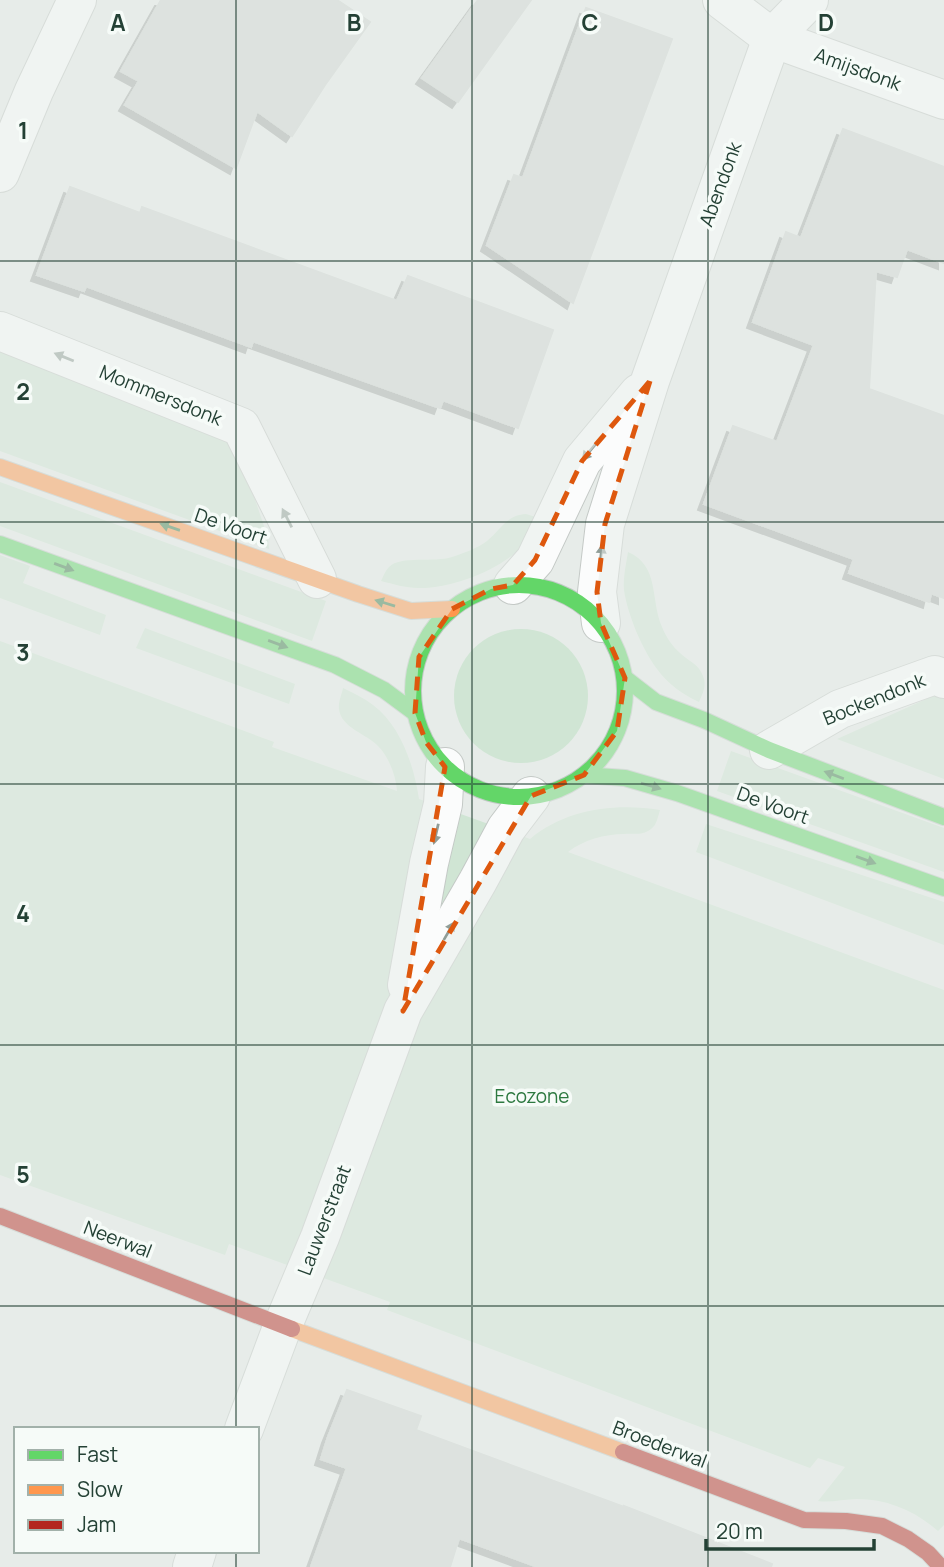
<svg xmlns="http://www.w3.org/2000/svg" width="944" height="1567" viewBox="0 0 944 1567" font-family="Manrope,sans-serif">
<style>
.green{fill:#d0e5d4}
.building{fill:#d0d5d2;stroke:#d0d5d2;stroke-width:2;filter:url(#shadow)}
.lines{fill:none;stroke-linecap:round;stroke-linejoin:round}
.street-casing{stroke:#c4c9c6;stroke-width:40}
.fast-casing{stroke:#c2cac6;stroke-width:18}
.slow-casing{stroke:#c2cac6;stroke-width:18}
.jam-casing{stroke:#c2cac6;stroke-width:18}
.street{stroke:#fbfcfc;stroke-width:38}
.fast{stroke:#63d668;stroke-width:16}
.slow{stroke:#ff974d;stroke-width:16}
.jam{stroke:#b3261e;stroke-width:16}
.oneway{fill:#909e98}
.oneway2{fill:#3d7d49}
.marked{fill:none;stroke:#de580e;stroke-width:5;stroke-dasharray:14 9;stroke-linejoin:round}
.grid{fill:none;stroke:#244135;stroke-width:2;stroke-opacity:0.55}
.labels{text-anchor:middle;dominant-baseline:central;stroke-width:7;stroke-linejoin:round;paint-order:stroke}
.street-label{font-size:19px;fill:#244135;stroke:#f6fbf8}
.park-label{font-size:19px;fill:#2d7940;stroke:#f6fbf8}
.grid-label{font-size:23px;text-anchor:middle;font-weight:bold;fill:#244135;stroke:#f6fbf8;stroke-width:7;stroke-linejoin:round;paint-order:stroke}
</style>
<defs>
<filter id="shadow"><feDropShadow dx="-6" dy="6" stdDeviation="0" flood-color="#0004"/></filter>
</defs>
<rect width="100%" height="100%" fill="#e7ece9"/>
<g class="green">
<polygon points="0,349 222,435 242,461 268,538 269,549 0,451"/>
<polygon points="0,482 326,601 312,641 0,526"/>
<path d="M 526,514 L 539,518 C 534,527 529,538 522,546 C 501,570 450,589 418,588 C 406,588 393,584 381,581 C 383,577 385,571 389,567 C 401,555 434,563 452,557 C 464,553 478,548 487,541 C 501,530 506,515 526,514 Z"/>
<path d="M 628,552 C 660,566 650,599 662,627 C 666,637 672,646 680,653 C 688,661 699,664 703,676 C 707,686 703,692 699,702 C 665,686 651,665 636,631 C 631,618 626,604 624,590 C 623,577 626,565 628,552 Z"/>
<polygon points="0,555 30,566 23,583 106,615 100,635 0,598"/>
<polygon points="145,628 295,684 289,704 136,648"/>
<circle cx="521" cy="696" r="67"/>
<path d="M 0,641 L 274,742 L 272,747 L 397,791 C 396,776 389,757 378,746 C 367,734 341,728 339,709 C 338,702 342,694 343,688 C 353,693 364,698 373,705 C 401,726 414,766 419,799 L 530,839 C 566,809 615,803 660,810 C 658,816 657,825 651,829 C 642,836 634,833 624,834 C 605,834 583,840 568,852 L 944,990 L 944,1525 L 938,1531 C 915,1511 888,1499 857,1499 C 844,1499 830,1503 818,1501 L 845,1467 L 818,1458 L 810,1468 L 387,1310 L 390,1302 L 229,1244 L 225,1255 L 0,1175 Z"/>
<polygon points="933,696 944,698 944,779 837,739"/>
<polygon points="731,751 944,828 944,872 717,791"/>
<polygon points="706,824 944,902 944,945 696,852"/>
</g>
<g class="building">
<polygon points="161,0 337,0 370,22 325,85 292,136 257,111 236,168 125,105 139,81 121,71"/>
<polygon points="478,0 531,0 458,102 422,78"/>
<polygon points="586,8 672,39 573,303 487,245 514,175 523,178"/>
<polygon points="843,129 944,167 944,263 907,249 897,277 876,271 869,389 944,416 944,598 931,593 929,602 849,573 854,559 704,504 733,426 777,442 814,345 753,322 786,232 801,238"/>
<polygon points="70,187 140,213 142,207 397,301 408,276 553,330 518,428 443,400 440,408 253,341 251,347 86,286 84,291 37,275"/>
<polygon points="347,1390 421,1416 416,1430 624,1507 624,1506 772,1564 771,1567 538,1567 459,1538 450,1567 311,1567 347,1468 321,1459 328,1437"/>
</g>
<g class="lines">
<g class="street-casing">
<g id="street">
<polyline points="722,0 772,38 944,100"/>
<polyline points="0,173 34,91 77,0"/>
<polyline points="0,331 241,427 317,579"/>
<polyline points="513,585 535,560 582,461 639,393"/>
<polyline points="601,623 597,592 605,524 650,381 772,38 809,0"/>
<polyline points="769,750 840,709 935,675 944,679"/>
<polyline points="407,985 429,863 443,804 445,767"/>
<polyline points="244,1429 283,1325 320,1237 403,1011 478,881 506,829 531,796"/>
<polyline points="192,1567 197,1551"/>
</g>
</g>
<g class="fast-casing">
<g id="fast">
<polyline points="0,544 335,665 384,690 415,713"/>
<circle cx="519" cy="691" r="106"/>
<polyline points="625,678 656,702 704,720 769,750 944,817"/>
<polyline points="584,775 625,778 677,793 944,888"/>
</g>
</g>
<g class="slow-casing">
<g id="slow">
<polyline points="0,467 358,594 411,611 452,609"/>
<polyline points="292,1329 623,1452"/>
</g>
</g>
<g class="jam-casing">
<g id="jam">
<polyline points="0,1216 292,1329"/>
<polyline points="623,1452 804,1520 846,1521 882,1526 908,1539 928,1553 941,1567"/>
</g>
</g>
<use href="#street" class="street"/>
<use href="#fast" class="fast"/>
<use href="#slow" class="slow"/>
<use href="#jam" class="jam"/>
</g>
<defs><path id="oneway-solid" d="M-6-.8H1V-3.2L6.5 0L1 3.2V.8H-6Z" transform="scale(1.75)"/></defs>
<g class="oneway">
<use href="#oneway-solid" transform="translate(64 357) rotate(-158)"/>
<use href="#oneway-solid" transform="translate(589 452) rotate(130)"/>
<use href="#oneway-solid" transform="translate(287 518) rotate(-117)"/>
<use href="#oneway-solid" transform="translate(601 555) rotate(-84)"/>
<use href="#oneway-solid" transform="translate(436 834) rotate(103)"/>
<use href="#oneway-solid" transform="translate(449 931) rotate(-60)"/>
</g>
<g class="oneway2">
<use href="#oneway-solid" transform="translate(170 527) rotate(-161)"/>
<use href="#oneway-solid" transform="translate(64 567) rotate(20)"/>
<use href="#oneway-solid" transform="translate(385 603) rotate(-163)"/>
<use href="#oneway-solid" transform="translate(278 644) rotate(20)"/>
<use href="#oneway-solid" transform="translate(834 775) rotate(-159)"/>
<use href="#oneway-solid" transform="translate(651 786) rotate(16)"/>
<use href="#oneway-solid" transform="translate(866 860) rotate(20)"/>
</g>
<path d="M0 0H944V1567H0ZM 650,381 L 605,524 L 597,592 L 601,623 L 625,678 L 617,731 L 584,775 L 531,796 L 403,1011 L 445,767 L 426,742 L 415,713 L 419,657 L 452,609 L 491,589 L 513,585 L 535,560 L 582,461 Z" fill="#e7ece9" fill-opacity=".55" fill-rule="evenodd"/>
<path class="marked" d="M 650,381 L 605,524 L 597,592 L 601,623 L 625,678 L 617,731 L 584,775 L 531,796 L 403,1011 L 445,767 L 426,742 L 415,713 L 419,657 L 452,609 L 491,589 L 513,585 L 535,560 L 582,461 Z"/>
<path class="grid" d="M 236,0 L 236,1429M 472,0 L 472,1567M 708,0 L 708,1567M 0,261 L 944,261M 0,522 L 944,522M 0,784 L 944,784M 0,1045 L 944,1045M 0,1306 L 944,1306M 236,1551 L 236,1567"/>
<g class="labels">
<g class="street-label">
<text transform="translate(858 69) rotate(20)">Amijsdonk</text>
<text transform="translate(720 184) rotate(-70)">Abendonk</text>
<text transform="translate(161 395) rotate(22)">Mommersdonk</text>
<text transform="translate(231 526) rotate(19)">De Voort</text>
<text transform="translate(874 699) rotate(-22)">Bockendonk</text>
<text transform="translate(773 805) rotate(20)">De Voort</text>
<text transform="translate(324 1220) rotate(-69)">Lauwerstraat</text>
<text transform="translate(118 1239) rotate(21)">Neerwal</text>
<text transform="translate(660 1444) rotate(21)">Broederwal</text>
</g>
<g class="park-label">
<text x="532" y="1096">Ecozone</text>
</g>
</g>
<g class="grid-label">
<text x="118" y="31">A</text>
<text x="354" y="31">B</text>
<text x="590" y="31">C</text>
<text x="826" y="31">D</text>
<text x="23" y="139">1</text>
<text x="23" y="400">2</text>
<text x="23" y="661">3</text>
<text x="23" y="922">4</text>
<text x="23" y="1183">5</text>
</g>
<rect x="14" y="1427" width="245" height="126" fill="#f6fbf8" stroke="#a2b1aa" stroke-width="2"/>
<rect x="28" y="1450" width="35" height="10" fill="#63d668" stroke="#a2b1aa" stroke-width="2"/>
<text x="77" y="1462" font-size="21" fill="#244135">Fast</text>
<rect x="28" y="1485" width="35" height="10" fill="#ff974d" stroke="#a2b1aa" stroke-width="2"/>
<text x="77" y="1497" font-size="21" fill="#244135">Slow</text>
<rect x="28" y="1520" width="35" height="10" fill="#b3261e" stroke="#a2b1aa" stroke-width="2"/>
<text x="77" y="1532" font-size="21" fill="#244135">Jam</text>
<path d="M706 1539v10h168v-10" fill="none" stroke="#244135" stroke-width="3.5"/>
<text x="716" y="1539" font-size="21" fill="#244135" stroke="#f6fbf8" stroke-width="5" paint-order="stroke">20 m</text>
</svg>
